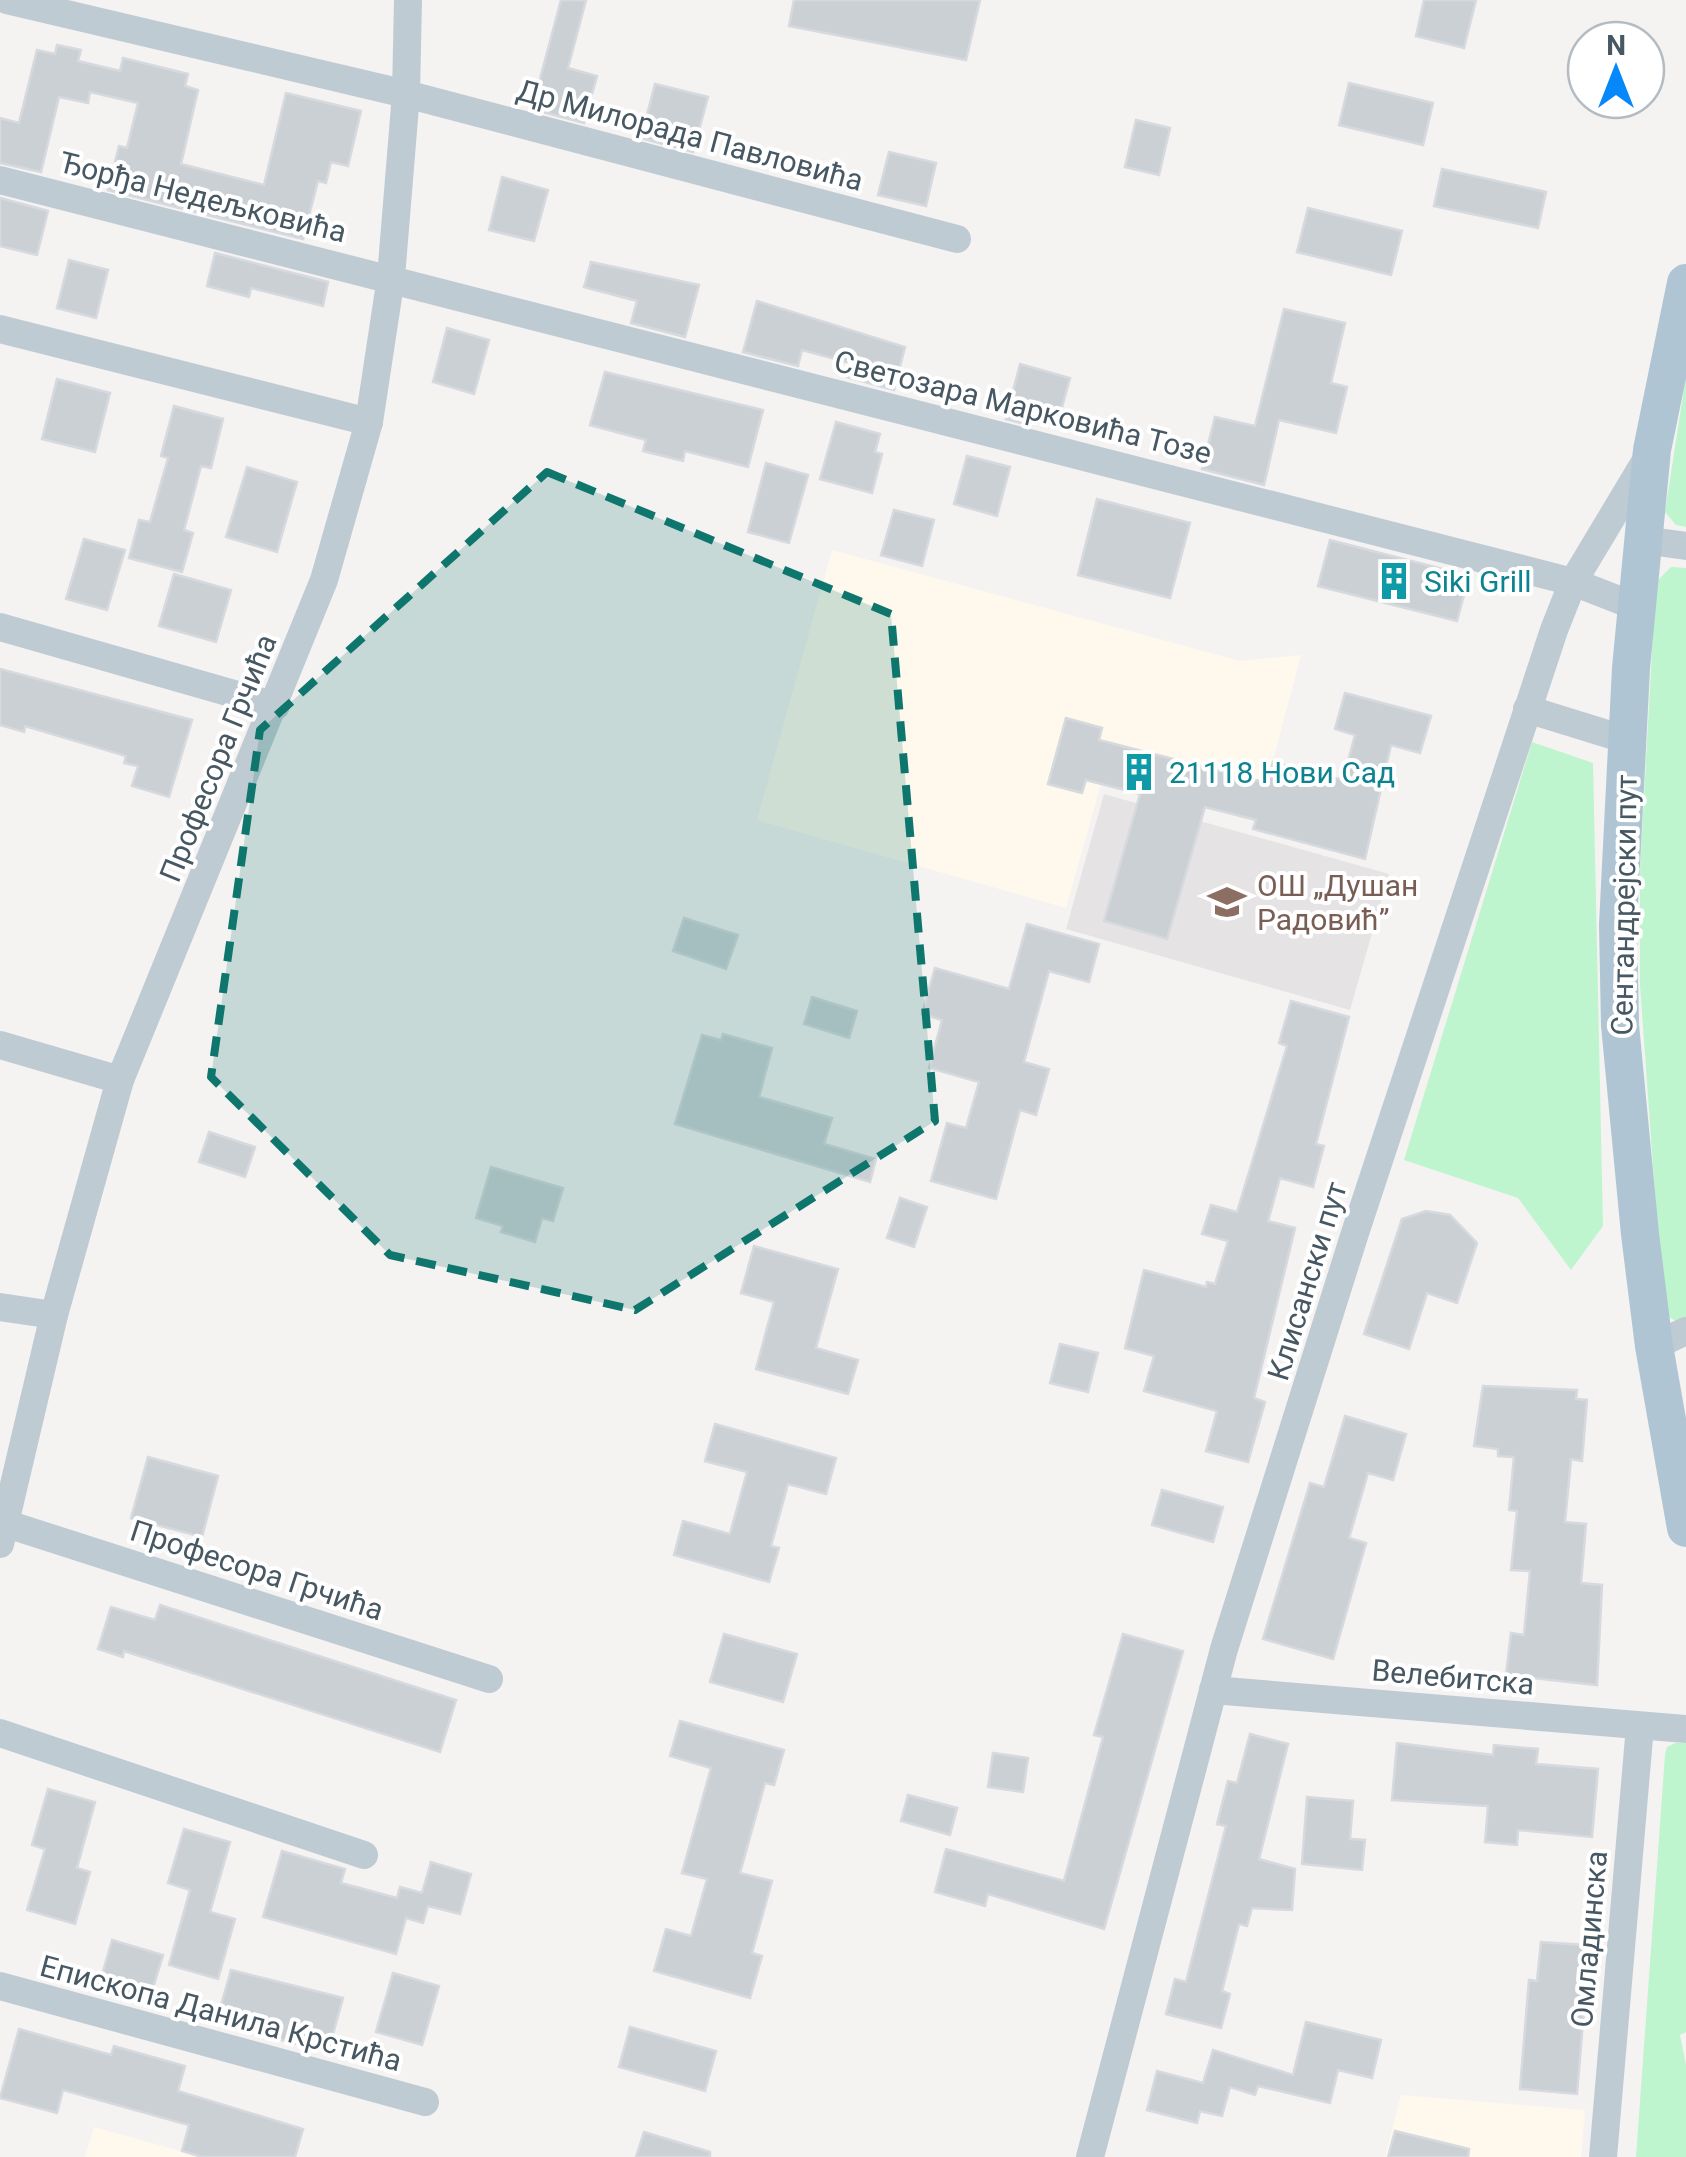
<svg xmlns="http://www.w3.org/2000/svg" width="1686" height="2157" viewBox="0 0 1686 2157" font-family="Roboto,sans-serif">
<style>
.commercial{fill:#fef8ed}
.education{fill:#e6e3e5}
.green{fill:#bef5ce}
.building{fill:#cbd0d5;stroke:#d6d9de;stroke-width:2.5}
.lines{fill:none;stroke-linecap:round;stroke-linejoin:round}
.minor{stroke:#bfcbd3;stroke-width:28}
.major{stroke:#b0c5d3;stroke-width:38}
.marked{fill:#0f766e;fill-opacity:0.2;stroke:#0f766e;stroke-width:8;stroke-dasharray:20 12;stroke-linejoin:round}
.labels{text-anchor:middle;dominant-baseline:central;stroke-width:8;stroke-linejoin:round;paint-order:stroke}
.street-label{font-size:30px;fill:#475863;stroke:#fff}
.culture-label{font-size:30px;fill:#0d838f;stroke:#fff;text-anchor:start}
.education-label{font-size:30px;fill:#785e54;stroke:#fff;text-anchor:start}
</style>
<rect width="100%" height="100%" fill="#f5f2f2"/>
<g class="commercial">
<polygon points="832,550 1240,661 1301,655 1267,783 1099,740 1101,727 1066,718 1048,784 1082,793 1086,780 1101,784 1066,908 757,820"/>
<polygon points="1401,2095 1585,2110 1581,2157 1385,2157"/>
<polygon points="94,2127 202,2157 85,2157"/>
</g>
<polygon class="education" points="1104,794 1389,874 1350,1010 1066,929"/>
<g class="green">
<polygon points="1686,376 1686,527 1676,525 1665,512"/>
<polygon points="1671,567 1686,568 1686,1320 1678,1322 1669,1317 1663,1305 1640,985 1640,870 1654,614 1657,581"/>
<polygon points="1532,742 1593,763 1603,1226 1571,1270 1518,1198 1404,1160"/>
<polygon points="1675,1743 1686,1743 1686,2032 1680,2035 1686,2065 1686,2157 1636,2157 1665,1755 1667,1747"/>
</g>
<g class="building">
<polygon points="561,0 586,0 568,68 597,76 584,123 532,109"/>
<polygon points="794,0 980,0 966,60 789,26"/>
<polygon points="1424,0 1476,0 1464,48 1416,36"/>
<polygon points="57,45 81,50 78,61 120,71 123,58 188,74 185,86 198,90 181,164 264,185 286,93 361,111 348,166 331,162 326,183 318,181 303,239 108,190 119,146 127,148 138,103 90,92 88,103 59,97 41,172 0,163 0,118 19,123 37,50 55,54"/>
<polygon points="1349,83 1433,103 1423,145 1339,125"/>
<polygon points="655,84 708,97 693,152 641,138"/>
<polygon points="1136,120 1170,128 1159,175 1125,167"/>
<polygon points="889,152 936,163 926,206 878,195"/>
<polygon points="1442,169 1546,192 1538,228 1434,206"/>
<polygon points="502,177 548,190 534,241 489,230"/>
<polygon points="0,198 48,211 37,255 0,246"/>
<polygon points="1308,208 1402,231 1391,275 1297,252"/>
<polygon points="215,253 328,282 323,306 251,288 249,297 207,286"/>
<polygon points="69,260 108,270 96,318 57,308"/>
<polygon points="591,262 699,285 685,337 631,323 637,301 584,287"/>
<polygon points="757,301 905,347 894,390 847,377 850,363 802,350 798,366 743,352"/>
<polygon points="1284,309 1345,323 1331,383 1347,387 1336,433 1279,420 1264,485 1202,469 1215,417 1255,426"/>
<polygon points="447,328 489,340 474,394 433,382"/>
<polygon points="1020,364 1070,378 1057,425 1031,418 1029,425 1006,419"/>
<polygon points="605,372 763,410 748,467 685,451 683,461 643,451 646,440 590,425"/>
<polygon points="57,379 110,393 95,452 42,439"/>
<polygon points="174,406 223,419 211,468 201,466 184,530 193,533 182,572 129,558 139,520 150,522 168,458 161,456"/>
<polygon points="836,422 880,434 875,452 882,454 872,493 820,479"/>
<polygon points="967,456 1010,467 997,516 954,504"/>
<polygon points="766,463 808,475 789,543 748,532"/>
<polygon points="247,467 297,482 277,552 226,537"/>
<polygon points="1097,499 1190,523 1170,598 1078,575"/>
<polygon points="894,510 934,520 922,566 881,555"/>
<polygon points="84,539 125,550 107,610 66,599"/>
<polygon points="1330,540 1469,576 1457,621 1318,586"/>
<polygon points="174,574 231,590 216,642 159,626"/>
<polygon points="0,669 192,720 169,797 132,786 138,766 124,763 126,756 25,726 24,732 0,725"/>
<polygon points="1345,693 1431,716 1420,753 1391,745 1365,859 1253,829 1256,820 1205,807 1167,939 1104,921 1140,794 1086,780 1082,793 1048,784 1066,718 1102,728 1099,740 1267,783 1273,762 1343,780 1355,735 1335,729"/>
<polygon points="684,918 738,935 726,969 673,951"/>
<polygon points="1027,924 1099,944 1089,982 1049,971 1024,1062 1049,1069 1036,1115 1020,1110 996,1199 931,1181 947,1123 966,1128 979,1082 929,1068 942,1020 922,1014 935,968 1009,989"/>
<polygon points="812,997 857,1011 849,1038 804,1024"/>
<polygon points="1291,1001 1349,1017 1316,1144 1324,1146 1313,1187 1280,1178 1268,1221 1295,1228 1254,1398 1265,1402 1248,1462 1206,1451 1217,1411 1144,1391 1154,1356 1125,1348 1144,1270 1206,1287 1207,1282 1215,1284 1228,1241 1202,1234 1211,1205 1237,1212 1287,1046 1279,1043"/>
<polygon points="723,1034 772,1048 759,1097 832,1118 824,1144 876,1159 870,1182 675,1124 702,1035 721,1040"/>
<polygon points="209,1132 255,1147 245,1177 199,1162"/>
<polygon points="491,1167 563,1188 553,1221 542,1218 535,1242 501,1232 503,1226 476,1218"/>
<polygon points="900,1198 927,1207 914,1247 887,1238"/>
<polygon points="1426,1211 1450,1215 1477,1243 1457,1303 1427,1293 1409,1349 1364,1334 1402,1219"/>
<polygon points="754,1246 838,1269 816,1348 858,1360 848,1394 756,1369 774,1302 741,1293"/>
<polygon points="1060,1344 1098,1353 1088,1392 1050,1383"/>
<polygon points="1483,1386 1577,1390 1576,1399 1587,1400 1582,1461 1571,1459 1565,1522 1586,1524 1581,1583 1602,1585 1597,1685 1506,1675 1511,1633 1524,1635 1530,1571 1511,1570 1517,1511 1509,1510 1514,1457 1498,1456 1498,1449 1474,1446"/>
<polygon points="1345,1416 1406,1434 1393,1480 1368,1473 1349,1538 1366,1543 1333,1659 1263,1639 1310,1483 1324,1487"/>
<polygon points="715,1424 836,1458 826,1494 788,1484 771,1546 779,1548 769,1582 674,1555 683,1521 730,1534 747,1472 705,1461"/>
<polygon points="148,1457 218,1476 202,1537 131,1518"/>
<polygon points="1162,1490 1223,1507 1213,1542 1152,1525"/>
<polygon points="160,1605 456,1700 440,1752 124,1651 123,1657 98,1649 111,1607 155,1620"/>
<polygon points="724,1634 797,1654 783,1702 710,1682"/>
<polygon points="1123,1634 1183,1651 1104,1929 988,1894 985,1906 935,1892 946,1849 1064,1881 1103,1737 1094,1735"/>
<polygon points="680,1721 784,1750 774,1785 765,1783 740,1873 772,1881 752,1953 762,1956 750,1998 654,1971 666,1929 691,1936 707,1879 682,1873 711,1768 670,1756"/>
<polygon points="1250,1734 1288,1744 1259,1859 1295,1869 1292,1910 1252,1908 1247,1926 1239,1924 1222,1991 1230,1994 1221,2028 1166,2014 1175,1979 1186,1982 1226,1826 1217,1824 1228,1781 1237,1783"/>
<polygon points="1397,1743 1493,1755 1494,1745 1538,1749 1536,1764 1598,1769 1592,1837 1518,1830 1517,1845 1485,1842 1488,1806 1392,1800"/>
<polygon points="993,1753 1028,1758 1023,1792 988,1787"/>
<polygon points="48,1789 95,1802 77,1868 90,1872 75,1924 27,1910 45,1849 32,1845"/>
<polygon points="908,1795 957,1808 950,1835 901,1821"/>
<polygon points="1307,1797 1353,1801 1350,1839 1365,1840 1362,1870 1302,1864"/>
<polygon points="184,1829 230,1842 210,1912 235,1919 218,1979 169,1965 190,1890 168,1883"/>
<polygon points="282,1851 345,1869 341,1883 397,1898 400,1887 422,1893 431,1862 471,1874 460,1914 428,1906 423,1923 406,1918 396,1954 263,1917"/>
<polygon points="112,1940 163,1955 149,2001 99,1986"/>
<polygon points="1541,1942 1584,1945 1580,1985 1586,1985 1577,2094 1520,2089 1529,1980 1537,1981"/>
<polygon points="231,1970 343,1998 328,2052 216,2023"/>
<polygon points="393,1973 439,1986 422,2045 376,2032"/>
<polygon points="1306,2022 1381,2040 1372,2078 1338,2070 1330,2103 1258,2086 1255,2095 1230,2087 1222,2116 1200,2111 1197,2123 1147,2110 1157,2071 1203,2083 1213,2050 1293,2075"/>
<polygon points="630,2027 716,2051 705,2091 619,2067"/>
<polygon points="19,2029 111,2055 114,2046 185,2066 178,2091 303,2129 295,2157 202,2157 182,2151 189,2125 63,2090 57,2113 0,2098"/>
<polygon points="1395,2131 1469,2149 1468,2157 1388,2157"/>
<polygon points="644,2132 710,2152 710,2157 636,2157"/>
</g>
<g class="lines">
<g class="minor">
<polyline points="7,0 406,94 957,239"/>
<polyline points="0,180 1573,582 1637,607"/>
<polyline points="0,329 369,422"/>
<polyline points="1643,540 1686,546"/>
<polyline points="0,627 276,706"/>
<polyline points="1527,709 1627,740"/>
<polyline points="0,1045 120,1080"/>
<polyline points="0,1307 54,1315"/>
<polyline points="1654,1346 1686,1331"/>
<polyline points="4,1523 489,1679"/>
<polyline points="0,1544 54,1315 120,1080 324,580 369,422 391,277 406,94 408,0"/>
<polyline points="1213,1690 1686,1729"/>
<polyline points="0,1733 364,1855"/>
<polyline points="0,1986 425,2102"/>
<polyline points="1090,2157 1224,1649 1355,1233 1554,630 1573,582 1648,457"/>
<polyline points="1603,2157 1640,1726"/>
</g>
<polyline class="major" points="1686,283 1652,450 1631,668 1618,925 1620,1025 1640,1234 1654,1346 1686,1528"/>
</g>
<path class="marked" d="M 547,472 L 891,614 L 935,1121 L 635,1310 L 390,1255 L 211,1077 L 260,730 Z"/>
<defs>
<g id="building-bare" transform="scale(3)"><path d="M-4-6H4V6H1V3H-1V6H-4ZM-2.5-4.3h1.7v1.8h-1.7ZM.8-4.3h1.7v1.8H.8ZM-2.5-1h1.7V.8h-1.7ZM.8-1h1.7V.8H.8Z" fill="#0f9aa8" stroke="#fff" stroke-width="2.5" paint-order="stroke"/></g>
<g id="school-bare" transform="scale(3)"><path d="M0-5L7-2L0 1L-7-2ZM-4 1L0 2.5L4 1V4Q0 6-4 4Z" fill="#8d6e63" stroke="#fff" stroke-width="2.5" paint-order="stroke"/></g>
</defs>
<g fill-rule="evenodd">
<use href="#building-bare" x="1394" y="581"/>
<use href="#building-bare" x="1139" y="772"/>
<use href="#school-bare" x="1227" y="902"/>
</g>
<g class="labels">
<g class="street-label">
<text transform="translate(690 135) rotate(15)">Др Милорада Павловића</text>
<text transform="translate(203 197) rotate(14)">Ђорђа Недељковића</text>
<text transform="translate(1023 407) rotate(14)">Светозара Марковића Тозе</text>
<text transform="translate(218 758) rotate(-68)">Професора Грчића</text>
<text transform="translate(1624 905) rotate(-89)">Сентандрејски пут</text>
<text transform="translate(1307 1281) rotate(-73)">Клисански пут</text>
<text transform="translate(257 1570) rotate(18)">Професора Грчића</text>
<text transform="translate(1453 1677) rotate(5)">Велебитска</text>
<text transform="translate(1589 1939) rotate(-85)">Омладинска</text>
<text transform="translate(221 2013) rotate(15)">Епископа Данила Крстића</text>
</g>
<g class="culture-label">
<text x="1424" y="581">Siki Grill</text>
<text x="1169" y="772">21118 Нови Сад</text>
</g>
<g class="education-label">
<text x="1257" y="885">ОШ „Душан<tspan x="1257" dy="34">Радовић”</tspan></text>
</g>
</g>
<g transform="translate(1616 70)"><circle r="48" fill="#ffffff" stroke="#b5bcc1" stroke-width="2.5"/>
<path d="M0-8L18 38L0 25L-18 38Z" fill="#0688fb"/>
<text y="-15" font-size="28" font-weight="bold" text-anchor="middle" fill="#475863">N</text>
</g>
</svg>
